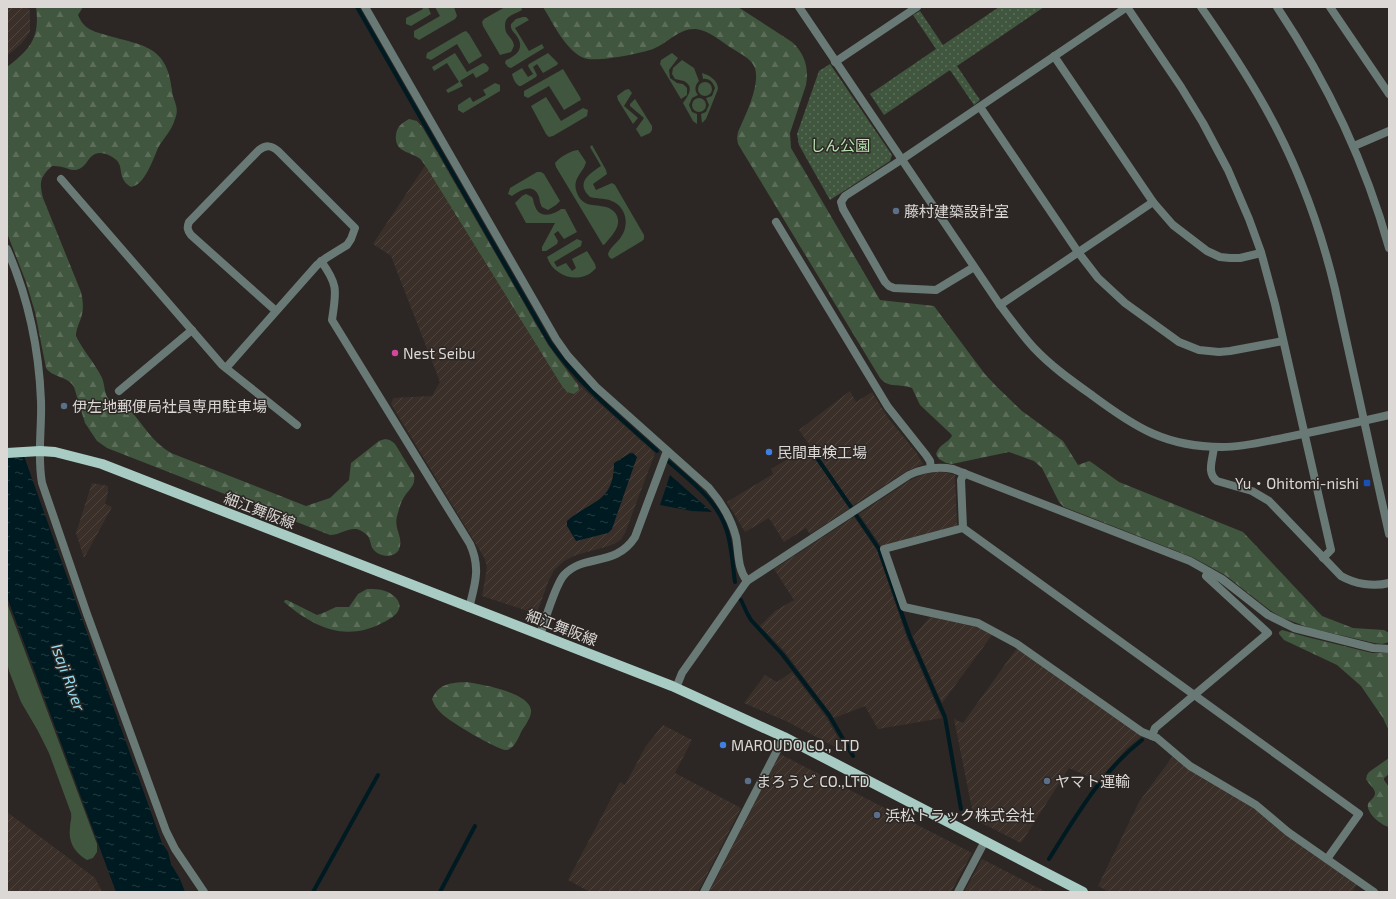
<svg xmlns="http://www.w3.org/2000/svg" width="1396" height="899" viewBox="0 0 1396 899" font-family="'Exo 2','Noto Sans JP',sans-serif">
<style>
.industrial{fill:url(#industrial-furrows)}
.green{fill:#41563e}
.forest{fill:url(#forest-firs)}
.park{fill:url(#park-dots)}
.water{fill:url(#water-ripples)}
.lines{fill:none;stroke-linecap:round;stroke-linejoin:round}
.stream{stroke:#001a21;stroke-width:4}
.minor{stroke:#697a76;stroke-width:8}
.tertiary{stroke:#697a76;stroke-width:8}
.primary{stroke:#a8ccc4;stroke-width:10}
.service-dot{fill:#5c6f8a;stroke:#2c2724;stroke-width:1.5}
.hotel-dot{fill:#d1479c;stroke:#2c2724;stroke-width:1.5}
.shop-dot{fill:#3f7fe0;stroke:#2c2724;stroke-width:1.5}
.transit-dot{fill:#1a4fb4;stroke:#2c2724;stroke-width:1.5}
.labels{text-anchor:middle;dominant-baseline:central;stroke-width:3;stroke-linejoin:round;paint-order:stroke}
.park-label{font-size:15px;fill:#b9e2b3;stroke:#2c2724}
.poi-label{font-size:15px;fill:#dbd8d6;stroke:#2c2724;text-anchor:start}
.street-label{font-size:15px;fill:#dbd8d6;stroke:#2c2724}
.water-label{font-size:16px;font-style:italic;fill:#97dff3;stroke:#2c2724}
</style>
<defs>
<pattern id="industrial-furrows" width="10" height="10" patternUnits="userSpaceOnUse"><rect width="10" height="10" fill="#3a3029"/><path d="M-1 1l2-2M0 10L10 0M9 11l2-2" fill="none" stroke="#4d443d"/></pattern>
<pattern id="forest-firs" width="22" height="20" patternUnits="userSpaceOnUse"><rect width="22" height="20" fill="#41563e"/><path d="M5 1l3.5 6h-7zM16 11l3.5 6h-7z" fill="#5c6e59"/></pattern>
<pattern id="park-dots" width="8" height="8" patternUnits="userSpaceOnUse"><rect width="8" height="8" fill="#41563e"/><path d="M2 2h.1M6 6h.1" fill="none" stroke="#5c6e59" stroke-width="1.8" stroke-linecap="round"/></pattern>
<pattern id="water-ripples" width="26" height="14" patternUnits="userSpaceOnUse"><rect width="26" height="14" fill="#001a21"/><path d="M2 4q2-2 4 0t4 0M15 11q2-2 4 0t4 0" fill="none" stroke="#253b40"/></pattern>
</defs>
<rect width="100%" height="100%" fill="#2c2724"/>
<g class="industrial">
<polygon points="7,7 27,7 30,11 30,32 21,44 7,56"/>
<polygon points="436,149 537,326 560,362 574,379 589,394 655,453 625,533 621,539 616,543 609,546 576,555 564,561 554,570 548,582 538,610 531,612 482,596 487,568 485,559 391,404 393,398 432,396 440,382 391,256 373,244"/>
<polygon points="850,391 856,402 872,392 888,418 916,452 923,464 907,471 852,506 799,430"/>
<polygon points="808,447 850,508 810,534 806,528 784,542 769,518 745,532 727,502 773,474 771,469"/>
<polygon points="935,472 944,472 955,475 957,526 881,546 859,514 912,479 927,473"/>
<polygon points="92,483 108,486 108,492 105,504 112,507 84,558 76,533"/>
<polygon points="854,517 877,550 907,638 942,718 878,729 865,706 834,718 785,652 760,626 775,611 794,600 774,569"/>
<polygon points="930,617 977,627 992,635 942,703 913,637"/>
<polygon points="1017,648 1142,736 1127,748 1098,781 1069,768 1021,843 974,819 954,719 963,723"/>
<polygon points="792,672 826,717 847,753 788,722 744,703 765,675 777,682"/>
<polygon points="663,725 692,740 675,773 741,808 698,892 590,892 568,880 620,782 625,785 646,746"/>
<polygon points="780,754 972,853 951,892 709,892"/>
<polygon points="1173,756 1254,808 1286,835 1357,885 1352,892 1109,892 1098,886 1139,802"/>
<polygon points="7,812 95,878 102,892 7,892"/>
<polygon points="982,859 1017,877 1046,892 964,892"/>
</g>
<g class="green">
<polygon points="422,7 428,7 431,14 411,26 406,24 406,18 423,9"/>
<polygon points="435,7 454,7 457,16 455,19 419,40 414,37 414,31 440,16"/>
<path d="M 505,7 L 521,7 L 522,10 C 514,15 505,15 505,26 C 505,29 506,33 508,35 C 511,39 513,40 514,46 L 511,52 L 500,55 L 483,26 L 482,22 L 484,19 Z"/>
<path d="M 523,17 L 526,17 L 529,20 L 515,28 L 529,51 L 542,44 L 544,48 L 511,68 L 508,67 L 505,63 L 506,60 C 516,56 524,49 518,38 C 515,32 510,31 511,24 L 516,19 Z"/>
<polygon points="466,31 469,34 481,54 482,56 469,64 457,44 431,60 426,58 427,53 463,32"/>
<polygon points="455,53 467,72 483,63 486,64 489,68 488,71 476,78 473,73 460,81 463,86 448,93 446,90 459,82 447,63 434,71 432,67"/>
<path d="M 548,53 L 558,63 L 557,65 L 543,73 L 537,64 L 533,67 L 537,75 L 536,77 L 521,86 L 519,86 C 516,84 513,79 512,74 L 522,68 L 528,77 L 533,74 L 528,66 L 529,64 Z"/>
<polygon points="672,53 678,58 669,70 670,78 677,83 683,84 687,88 687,95 681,99 660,64 661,60"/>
<path d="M 682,60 L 694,68 L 699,81 C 695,85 694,90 698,95 L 692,98 L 689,105 L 692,112 L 697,114 L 697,124 L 693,121 L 683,103 C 688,96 695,87 684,81 C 681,80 678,80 675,79 L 672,74 L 673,68 Z"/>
<polygon points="563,69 580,97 581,100 579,101 564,110 549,86 528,98 524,96 524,91"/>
<path d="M 702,73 C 709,75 718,80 718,89 L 706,119 L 702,123 L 701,114 L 706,112 L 709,105 L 706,98 L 712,96 L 715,88 C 713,82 709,78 703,79 Z"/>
<circle cx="705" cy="89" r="7"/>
<polygon points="495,83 500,85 500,91 463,113 458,110 458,105 470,97 473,102 486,95 483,90"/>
<polygon points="629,89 632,93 624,106 638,118 633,124 618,100 617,96 625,90"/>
<polygon points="546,97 561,121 583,108 588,110 587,116 553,136 549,137 546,134 531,106"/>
<circle cx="699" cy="105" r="7"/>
<polygon points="635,99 652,126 652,130 650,133 641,137 636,129 644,118 630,106 630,104"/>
<path d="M 592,145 L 606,170 L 607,174 L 593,184 L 596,190 L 612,183 L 615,185 L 644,235 L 644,239 L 642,241 L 612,259 L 609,257 L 608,254 C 610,247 617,243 621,237 C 629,226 627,209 614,202 C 607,198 598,199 590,197 C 575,183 589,174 601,166 L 590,147 Z"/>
<path d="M 578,150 L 586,162 C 584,172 573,177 576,190 C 581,208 594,204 606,207 C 610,208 614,211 616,214 C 623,226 611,236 605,244 L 603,245 L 556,167 L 555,163 C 560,157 570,151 578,150 Z"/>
<path d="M 537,172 L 541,172 L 544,174 L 560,201 L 556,205 L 548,210 L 542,207 C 540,204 540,201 539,197 C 534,182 520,190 512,196 L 508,194 L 510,188 Z"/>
<path d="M 526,194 L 532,197 C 534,200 533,203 535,206 C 539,219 553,215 561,209 L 565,209 L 577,232 L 564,239 L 558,231 L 554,234 L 558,241 L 557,244 L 546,251 L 542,251 L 542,247 L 555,223 L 526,223 L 515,203 L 522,196 Z"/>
<path d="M 577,239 L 582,241 L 581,246 L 554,262 L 557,267 L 566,263 L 572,271 L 576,268 L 572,259 L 587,251 L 595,264 L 596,268 C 582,285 554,278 547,257 Z"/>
<path d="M 7,603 L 97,844 L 97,852 L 93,858 L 87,860 C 75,853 68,842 70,828 C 70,822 72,819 71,813 L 49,753 L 38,731 L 21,702 L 9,671 L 7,662 Z"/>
</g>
<g class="forest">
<path d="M 36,7 L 83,7 L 78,15 C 84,29 92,31 106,35 C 143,46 167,45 172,90 C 173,102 180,106 175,119 C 172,130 163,139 158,148 C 154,158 147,176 139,183 C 137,185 134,186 131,187 C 116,178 125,166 115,159 C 109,154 98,150 92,156 C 87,160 86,166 79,169 C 72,172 68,168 62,167 C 59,166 55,166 52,166 C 40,177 39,182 43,198 L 81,292 C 83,301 84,309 81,318 C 79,324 76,329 76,336 C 83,351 95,363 102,378 C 105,385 104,392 108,398 C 113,406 123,403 129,409 C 143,424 153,443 171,453 L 306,506 L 330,498 L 349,480 L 351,463 L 379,441 C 386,438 390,439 395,444 L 414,475 C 416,487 408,489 403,499 C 400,504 399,510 397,516 C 394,529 402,535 400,546 C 398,559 379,558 373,549 C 370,545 371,539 367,535 C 365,533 359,529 356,529 C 347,528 339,535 330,535 L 107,448 L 97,441 L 85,423 L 74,387 C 68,376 53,378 46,368 L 35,312 L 26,282 L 7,233 L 7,67 C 31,49 40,37 36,7 Z"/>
<path d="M 543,7 L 738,7 L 792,42 C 805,54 809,68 806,85 L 790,133 L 791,148 L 880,300 L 934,306 L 984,373 L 996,386 L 1022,411 L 1063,441 L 1078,465 L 1089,461 L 1091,462 L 1119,482 L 1243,532 L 1322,616 L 1353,628 L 1384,630 L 1389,633 L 1389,642 L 1382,644 L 1374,643 L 1310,628 L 1283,618 L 1271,611 L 1225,575 L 1192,557 L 1064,507 L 1059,502 L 1042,468 L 1034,461 L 1009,452 L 952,464 L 946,463 L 939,459 L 936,454 C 940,443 947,444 952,436 L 951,434 L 920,405 L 912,388 C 900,383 889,389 880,378 L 738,144 L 737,138 L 738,132 C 745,116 762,82 754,66 C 750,58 741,54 733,49 C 723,43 709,30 696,29 C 679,28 668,43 653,49 C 642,53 595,63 584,58 C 566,51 553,23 543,7 Z"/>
<path d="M 409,119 L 417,121 L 423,128 L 548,345 L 578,385 L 579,390 L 574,394 L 567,392 L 562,386 L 425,165 C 423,163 421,159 419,158 C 409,151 394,152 396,135 C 397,126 402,123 409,119 Z"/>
<path d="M 367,589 C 373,589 380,589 385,591 C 392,593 402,601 399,609 C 397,616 386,621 380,624 C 344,642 312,626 284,602 L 285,600 L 287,600 L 317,615 L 323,613 L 336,607 L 349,607 L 358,594 Z"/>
<polygon points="1282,630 1307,637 1372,653 1389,653 1389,731 1383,718 1361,686 1337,665 1284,640 1279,634 1279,632"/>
<path d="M 466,682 C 480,684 529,692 531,710 C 532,717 524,727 521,732 C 518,739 514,749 506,750 C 497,750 449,721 442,714 C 437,709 434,705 432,699 C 439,683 451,683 466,682 Z"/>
<path d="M 1389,758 L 1389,774 L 1384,778 L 1384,780 L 1389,787 L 1389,827 C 1381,825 1366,813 1368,804 C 1370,800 1375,798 1375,793 C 1375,788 1368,784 1366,779 L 1367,775 L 1369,772 Z"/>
</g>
<g class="park">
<polygon points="999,7 1044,7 957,66 980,100 974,105 950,70 884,115 870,94 936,49 913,15 920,11 943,45"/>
<polygon points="830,64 892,155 890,161 830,200 799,145 797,134 819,71"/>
</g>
<g class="water">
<path d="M 632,452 L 637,457 L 612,529 L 608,533 L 576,541 L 567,526 L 567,521 C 591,500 614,503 614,463 Z"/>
<polygon points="24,456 162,843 168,852 171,864 180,879 185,892 116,892 7,597 7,457"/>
<polygon points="670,475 712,512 692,511 660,505"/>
</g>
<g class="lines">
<g class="stream">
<path d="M 357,7 L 550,343 C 580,385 619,417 657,451"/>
<polyline points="815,455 851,507"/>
<path d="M 669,462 C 694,484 722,504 729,539 C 732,553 733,567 735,582"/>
<polyline points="856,515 879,549 910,637 945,717 961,809"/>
<polyline points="741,600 747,613 751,620 782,654 829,715 853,756"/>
<path d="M 1049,859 C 1076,816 1102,771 1142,740"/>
<polyline points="313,892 378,775"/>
<polyline points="440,892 475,826"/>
</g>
<g class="minor">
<path d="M 365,7 L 556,339 L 568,356 L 596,387 L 709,488 C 721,502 731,518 736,537 C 739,552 737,568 747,581"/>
<path d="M 1277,7 C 1327,82 1365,161 1389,248"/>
<polyline points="1330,7 1389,94"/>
<polyline points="1054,56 1153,202 1173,225 1207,251 1220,257 1230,258 1240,258 1261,253"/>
<polyline points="835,62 917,7"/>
<polyline points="980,107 1078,252 1098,278 1125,303 1179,342 1199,350 1219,352 1230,351 1283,341"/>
<polyline points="1354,146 1389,131"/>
<polyline points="61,179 222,365 297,425"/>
<polyline points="776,222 888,407 926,455 930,461 931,468"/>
<path d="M 7,249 C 28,297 39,349 41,401 C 42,428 37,456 42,483 L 87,614 L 166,831 L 175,849 L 204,892"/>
<path d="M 321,261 C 339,286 336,291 332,320 L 470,544 C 481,568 475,584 469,608"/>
<polyline points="974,267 936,290 894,288 889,286 885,282 843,209 841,202 845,196 901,160 1127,7 1181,87 1203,123 1228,170 1249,219 1261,252 1275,304 1331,550 1323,558"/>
<polyline points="1000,305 1153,202"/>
<path d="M 226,368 L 317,265 L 326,258 L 347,245 L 351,239 L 355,228 L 278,151 C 271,145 266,145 259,150 L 189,222 C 187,227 187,230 191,235 L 276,311"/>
<polyline points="119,391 192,330"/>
<path d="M 1214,447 C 1213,459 1206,473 1217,481 L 1252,491 L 1269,501 L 1341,576 C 1355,584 1373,587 1389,583"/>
<polyline points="964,473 961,480 963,528 1359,814 1327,859"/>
<polyline points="963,528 884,549 904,607 978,623 1017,644 1142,732 1157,738 1190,766 1256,805 1288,832 1374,892"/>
<path d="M 540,635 C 545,621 555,585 564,575 C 584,553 615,568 635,537 L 667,451"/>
<path d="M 676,688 L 682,673 L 747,581 L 909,475 C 924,468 937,466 953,469 L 1190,561 L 1222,579 L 1268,615 L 1294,628 L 1373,648 L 1389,649"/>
<polyline points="1152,736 1155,728 1268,633 1206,576 1209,572"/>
<polyline points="704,892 784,737"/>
<polyline points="958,892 985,841"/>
</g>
<g class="tertiary">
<path d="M 799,7 L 1000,305 C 1011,320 1022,335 1034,348 C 1052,367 1072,381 1093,396 C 1136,428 1166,447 1222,447 C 1244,447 1267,441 1288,437 C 1322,430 1355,423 1389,415"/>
<path d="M 1201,7 C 1224,40 1246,73 1265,107 C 1297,164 1320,226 1335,289 L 1389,534"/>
</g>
<polyline class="primary" points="7,453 40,451 55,452 102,464 672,686 784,737 1083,892"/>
</g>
<g class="service-dot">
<circle cx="896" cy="211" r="4"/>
<circle cx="64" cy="406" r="4"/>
<circle cx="748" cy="781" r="4"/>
<circle cx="1047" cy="781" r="4"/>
<circle cx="877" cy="815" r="4"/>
</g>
<circle class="hotel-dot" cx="395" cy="353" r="4"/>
<g class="shop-dot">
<circle cx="769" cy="452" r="4"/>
<circle cx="723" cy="745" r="4"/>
</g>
<rect class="transit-dot" x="1363" y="479" width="8" height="8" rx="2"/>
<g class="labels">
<g class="park-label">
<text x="840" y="145">しん公園</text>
</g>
<g class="poi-label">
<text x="904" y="211">藤村建築設計室</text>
<text x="403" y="353">Nest Seibu</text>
<text x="72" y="406">伊左地郵便局社員専用駐車場</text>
<text x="777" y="452">民間車検工場</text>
<text x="1359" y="483" text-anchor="end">Yu・Ohitomi-nishi</text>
<text x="731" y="745">MAROUDO CO., LTD</text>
<text x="756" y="781">まろうど CO.,LTD</text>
<text x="1055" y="781">ヤマト運輸</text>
<text x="885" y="815">浜松トラック株式会社</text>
</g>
<g class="street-label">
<text transform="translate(260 510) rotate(21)">細江舞阪線</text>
<text transform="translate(562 627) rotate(21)">細江舞阪線</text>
</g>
<g class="water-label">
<text transform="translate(69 677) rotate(70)">Isaji River</text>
</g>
</g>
<rect width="1396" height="899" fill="none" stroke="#dbd8d6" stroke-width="16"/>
</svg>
